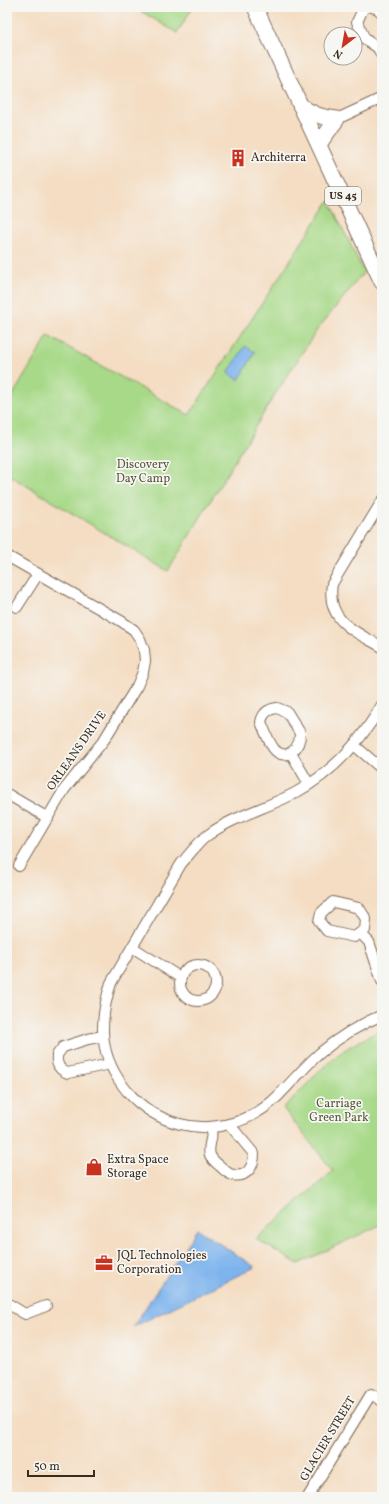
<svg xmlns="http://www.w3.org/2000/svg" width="389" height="1504" viewBox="0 0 389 1504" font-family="Vollkorn,serif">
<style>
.green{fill:#a7d988;stroke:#718253}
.water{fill:#7eb4ed;stroke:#5c6f86}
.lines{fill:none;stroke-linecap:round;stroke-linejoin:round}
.street-casing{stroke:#7c6957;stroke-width:12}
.primary-casing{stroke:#7c6957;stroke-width:17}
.street{stroke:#fff;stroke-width:10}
.primary{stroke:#fff;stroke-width:15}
.labels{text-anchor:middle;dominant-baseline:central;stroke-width:3.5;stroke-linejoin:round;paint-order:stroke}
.shield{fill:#f6f6f2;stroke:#73675e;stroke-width:1}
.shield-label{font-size:11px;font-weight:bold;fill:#3b2a1e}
.poi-label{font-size:12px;fill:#3b2a1e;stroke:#f6f6f2;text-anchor:start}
.park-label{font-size:12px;fill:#565638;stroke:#f6f6f2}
.street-label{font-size:12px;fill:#3b2a1e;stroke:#f6f6f2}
</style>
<rect width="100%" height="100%" fill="#f6f6f2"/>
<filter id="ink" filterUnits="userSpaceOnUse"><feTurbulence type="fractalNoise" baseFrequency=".025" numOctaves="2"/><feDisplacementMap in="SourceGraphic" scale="8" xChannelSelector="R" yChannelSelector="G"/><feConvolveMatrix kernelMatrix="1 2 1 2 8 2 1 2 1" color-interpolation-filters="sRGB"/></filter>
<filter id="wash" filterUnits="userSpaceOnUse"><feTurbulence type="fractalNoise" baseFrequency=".012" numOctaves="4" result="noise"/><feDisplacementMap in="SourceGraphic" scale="16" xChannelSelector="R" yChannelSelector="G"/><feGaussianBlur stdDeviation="0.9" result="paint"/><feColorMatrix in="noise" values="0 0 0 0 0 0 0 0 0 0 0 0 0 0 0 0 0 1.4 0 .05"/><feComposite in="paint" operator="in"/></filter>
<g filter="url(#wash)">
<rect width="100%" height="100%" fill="#f4ddc2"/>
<g class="green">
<polygon points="134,7 193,7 177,33"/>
<polygon points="329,201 364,272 317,330 274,396 168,571 7,474 7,405 48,336 189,415"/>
<path d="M 382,1030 L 382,1224 L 298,1264 L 256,1239 L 333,1171 L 283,1108 C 302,1091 318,1070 339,1054 C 352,1044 367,1037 382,1030 Z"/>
</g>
<g class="water">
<polygon points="245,346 255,352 239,380 228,373"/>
<polygon points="197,1229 255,1267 133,1327"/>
</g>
</g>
<g filter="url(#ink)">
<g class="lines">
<g class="street-casing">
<g id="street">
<polyline points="367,7 363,9 357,22 365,39 378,48 382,56"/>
<polyline points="372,7 377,8 382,13"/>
<polyline points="337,119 382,98"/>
<path d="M 382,501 L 332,584 C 326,622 355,631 382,647"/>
<polyline points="7,556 121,621 134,630 140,639 144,650 145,661 143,672 137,686 104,740 64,790 19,866"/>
<polyline points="17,607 38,574"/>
<path d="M 382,705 C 361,741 332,773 295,793 C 267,808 234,816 208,835 C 197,843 190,854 181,864 L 111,983 C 98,1024 99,1057 127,1091 C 141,1107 160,1119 180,1124 C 215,1133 252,1122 278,1096 C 292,1082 305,1066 320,1053 C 339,1037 359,1025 382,1015"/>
<path d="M 277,708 L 287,712 L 300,733 C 301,748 286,763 274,749 C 268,741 265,731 261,722 C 263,713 268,709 277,708 Z"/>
<polyline points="354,745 382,769"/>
<polyline points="291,753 309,784"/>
<polyline points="7,794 48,818"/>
<polygon points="333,902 359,908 366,919 365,930 354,937 327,931 319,921 321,913"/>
<polyline points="360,933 369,942 382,981"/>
<polyline points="132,947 181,978"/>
<circle cx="198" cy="983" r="18"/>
<path d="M 103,1036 L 88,1039 L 63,1047 L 57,1055 C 56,1064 59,1070 68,1073 L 110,1064"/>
<path d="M 211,1127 C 211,1131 212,1136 211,1139 C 210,1145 208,1149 210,1155 C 212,1160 216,1163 220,1166 C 224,1170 228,1174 233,1175 C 247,1178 254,1166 254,1154 L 229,1124"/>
<polyline points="7,1303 25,1314 46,1306"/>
<polyline points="308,1497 371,1394 382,1401"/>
</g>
</g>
<g class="primary-casing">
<g id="primary">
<polyline points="255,7 382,282"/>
<path d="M 300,105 C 311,114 323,118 337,119 L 319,144"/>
</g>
</g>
<use href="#street" class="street"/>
<use href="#primary" class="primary"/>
</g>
</g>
<defs>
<g id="building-bare" transform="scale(1.38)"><path d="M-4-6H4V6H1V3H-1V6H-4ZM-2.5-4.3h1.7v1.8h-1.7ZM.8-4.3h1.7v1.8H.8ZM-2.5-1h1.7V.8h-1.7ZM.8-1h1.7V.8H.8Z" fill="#c8321e" stroke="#f6f6f2" stroke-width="2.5" paint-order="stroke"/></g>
<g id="shop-bare" transform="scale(1.38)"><path d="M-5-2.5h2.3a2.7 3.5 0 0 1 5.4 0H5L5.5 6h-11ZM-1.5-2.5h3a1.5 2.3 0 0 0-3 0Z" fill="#c8321e" stroke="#f6f6f2" stroke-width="2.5" paint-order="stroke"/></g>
<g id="office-bare" transform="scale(1.38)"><path d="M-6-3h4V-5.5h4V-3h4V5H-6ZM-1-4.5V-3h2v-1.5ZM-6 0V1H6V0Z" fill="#c8321e" stroke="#f6f6f2" stroke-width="2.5" paint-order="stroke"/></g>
</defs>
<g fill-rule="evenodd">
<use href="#building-bare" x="238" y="158"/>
<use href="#shop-bare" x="94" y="1167"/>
<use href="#office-bare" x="104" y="1263"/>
</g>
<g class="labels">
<rect class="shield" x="325" y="187" width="36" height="18" rx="3"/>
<g class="shield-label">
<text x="343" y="196">US 45</text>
</g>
<g class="poi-label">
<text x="251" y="158">Architerra</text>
<text x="107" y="1160">Extra Space<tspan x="107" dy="14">Storage</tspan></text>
<text x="117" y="1256">JQL Technologies<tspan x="117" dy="14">Corporation</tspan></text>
</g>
<g class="park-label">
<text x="143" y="465">Discovery<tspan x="143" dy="14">Day Camp</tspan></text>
<text x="339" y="1104">Carriage<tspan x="339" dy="14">Green Park</tspan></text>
</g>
<g class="street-label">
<text transform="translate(77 751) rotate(-55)">ORLEANS DRIVE</text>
<text transform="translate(328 1439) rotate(-59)">GLACIER STREET</text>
</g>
</g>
<rect width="389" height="1504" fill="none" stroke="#f6f6f2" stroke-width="24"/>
<g transform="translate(343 46) rotate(211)"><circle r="19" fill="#f6f6f2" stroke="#aba49d"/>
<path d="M0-3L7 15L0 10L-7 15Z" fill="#c8321e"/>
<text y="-6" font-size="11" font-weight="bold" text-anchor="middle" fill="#3b2a1e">N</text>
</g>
<path d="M28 1470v6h66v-6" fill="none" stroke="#3b2a1e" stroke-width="2"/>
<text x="34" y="1470" font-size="12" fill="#3b2a1e" stroke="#f6f6f2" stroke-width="3" paint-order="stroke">50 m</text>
</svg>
